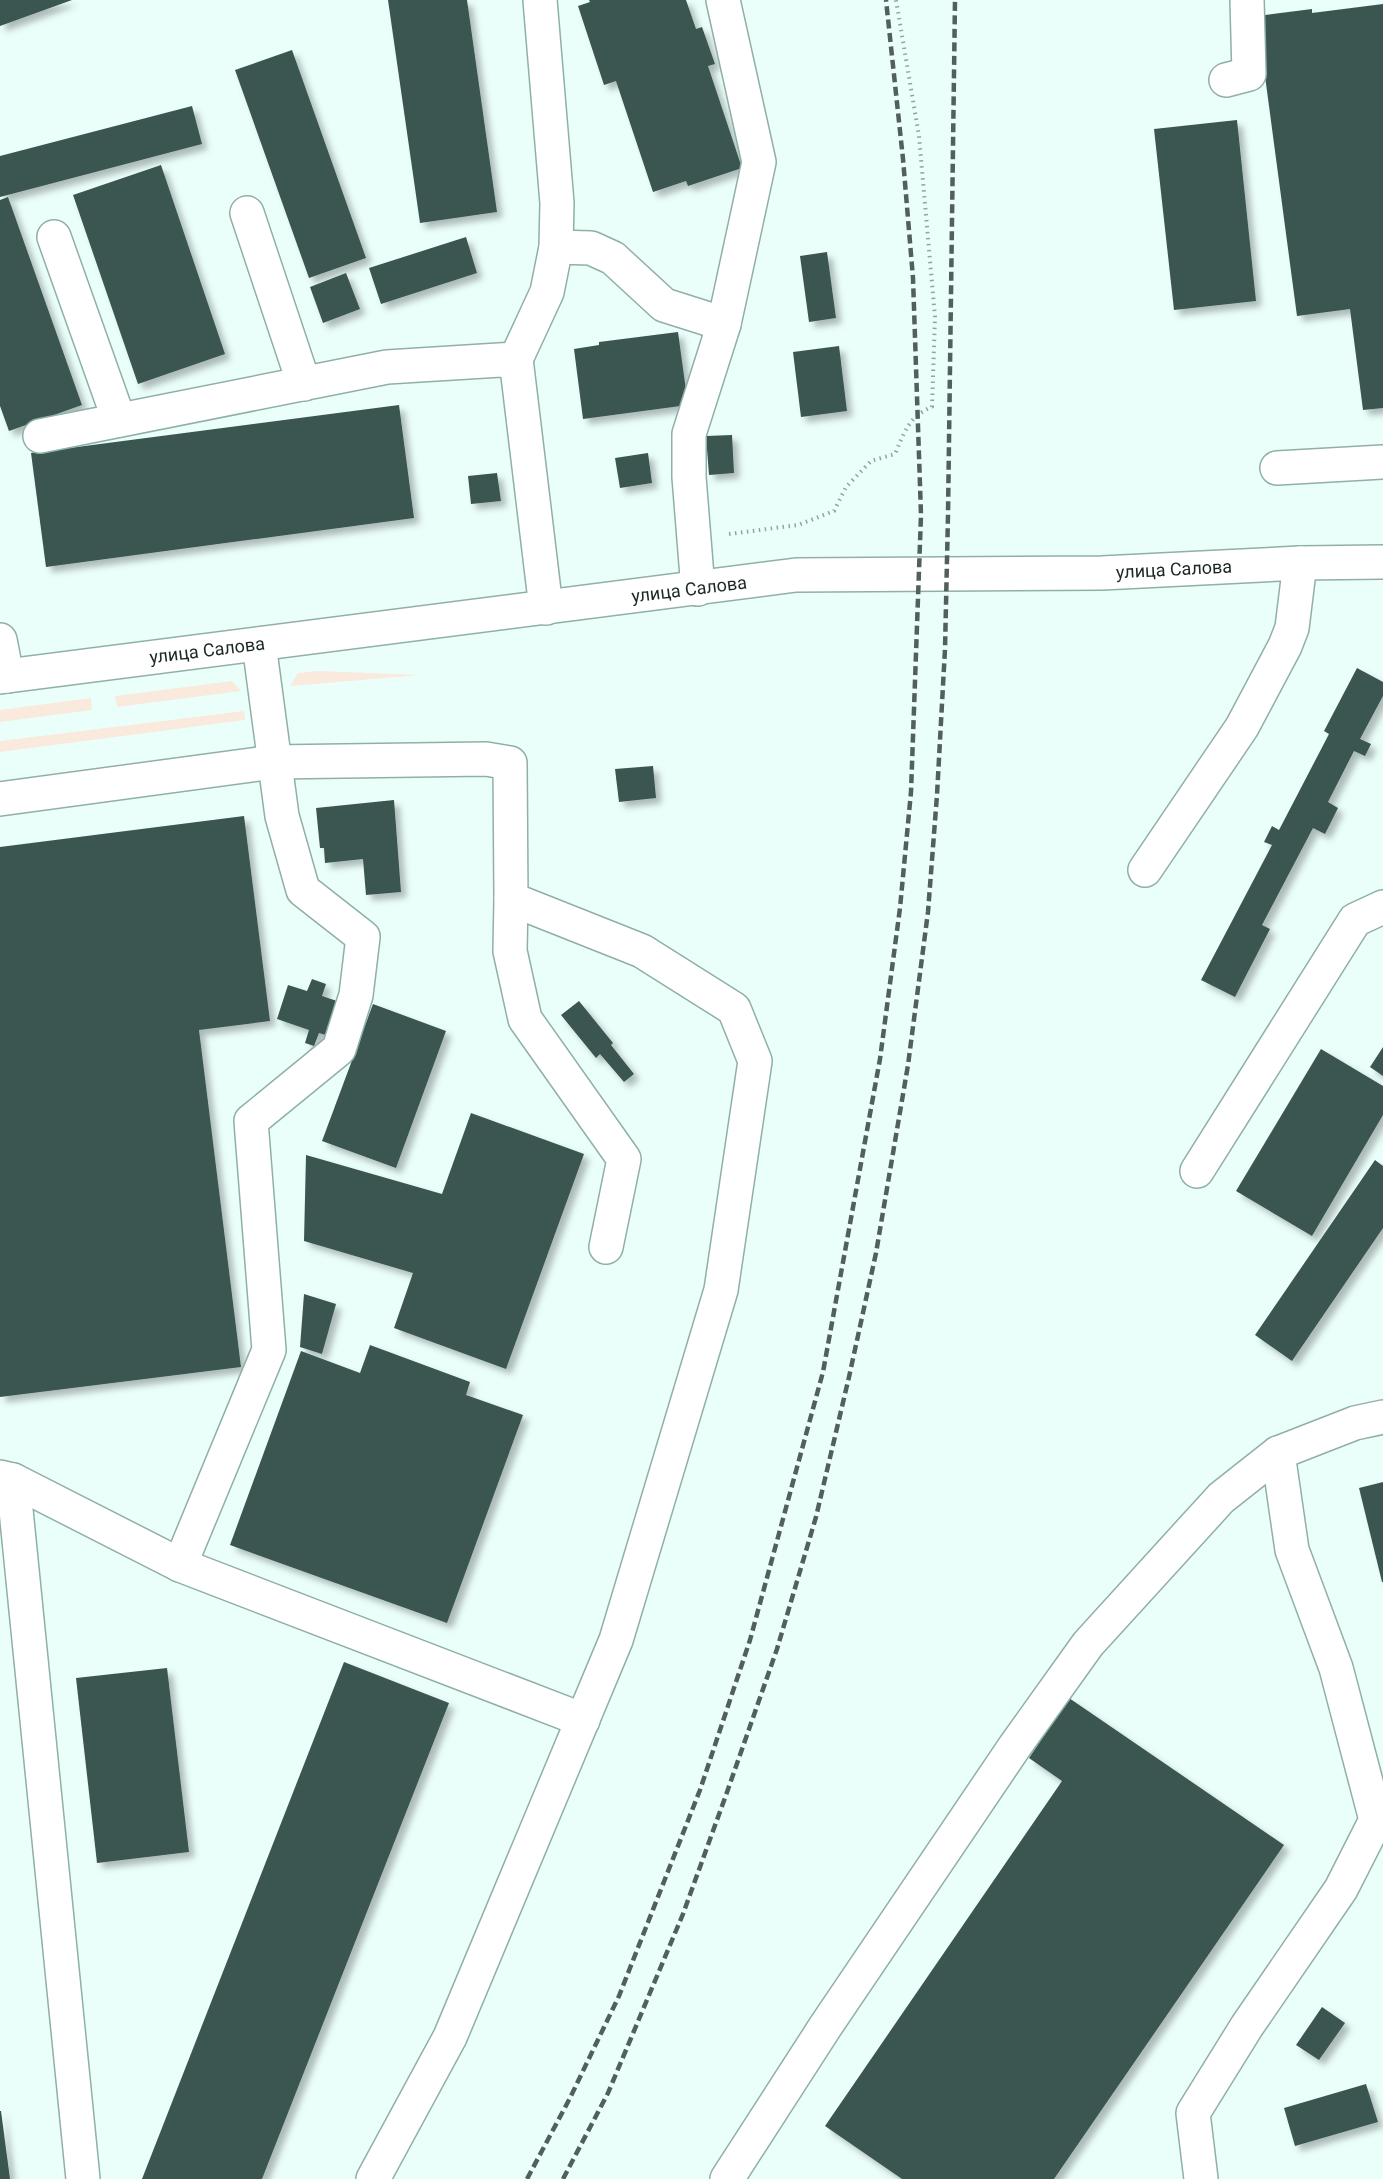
<svg xmlns="http://www.w3.org/2000/svg" width="1383" height="2179" viewBox="0 0 1383 2179" font-family="Roboto,sans-serif">
<style>
.green{fill:#fae9dd}
.building{fill:#3a5651;filter:url(#shadow)}
.lines{fill:none;stroke-linecap:round;stroke-linejoin:round}
.minor-casing{stroke:#90afa8;stroke-width:36}
.path{stroke:#93a4a0;stroke-width:4;stroke-dasharray:1.5 4.5;stroke-linecap:butt}
.minor{stroke:#fff;stroke-width:33}
.rail{stroke:#515f5d;stroke-width:4.5;stroke-dasharray:9 4.5;stroke-linecap:butt}
.labels{text-anchor:middle;dominant-baseline:central;stroke-width:6;stroke-linejoin:round;paint-order:stroke}
.street-label{font-size:18px;fill:#1c2826;stroke:#fff}
</style>
<defs>
<filter id="shadow"><feDropShadow dx="5.5" dy="5.5" stdDeviation="3" flood-color="#0004"/></filter>
</defs>
<rect width="100%" height="100%" fill="#ebfffa"/>
<g class="green">
<polygon points="318,671 420,675 290,686 298,673"/>
<polygon points="232,681 241,691 117,707 115,696"/>
<polygon points="91,698 92,710 0,722 0,710"/>
<polygon points="244,711 245,720 0,752 0,741"/>
</g>
<g class="building">
<polygon points="0,0 72,0 0,26"/>
<polygon points="388,0 467,0 497,212 420,223"/>
<polygon points="589,0 686,0 696,29 702,27 715,64 708,66 742,168 688,186 686,181 653,192 616,81 604,85 578,6 590,2"/>
<polygon points="1383,4 1383,408 1363,410 1350,309 1297,316 1257,16 1312,9 1312,13"/>
<polygon points="292,50 366,258 309,278 235,70"/>
<polygon points="192,106 202,144 0,197 0,156"/>
<polygon points="1237,120 1256,301 1174,310 1154,129"/>
<polygon points="161,165 225,354 138,384 73,195"/>
<polygon points="8,197 82,405 9,431 0,406 0,200"/>
<polygon points="466,237 477,273 381,304 369,268"/>
<polygon points="827,252 836,318 809,322 800,256"/>
<polygon points="346,273 360,309 323,323 310,287"/>
<polygon points="678,332 688,405 583,419 574,349 599,345 599,342"/>
<polygon points="839,346 847,411 801,417 793,352"/>
<polygon points="399,405 414,518 46,567 31,453"/>
<polygon points="732,435 734,473 709,475 706,436"/>
<polygon points="648,453 652,483 620,488 615,458"/>
<polygon points="497,473 501,501 471,504 468,476"/>
<polygon points="1357,668 1383,682 1383,696 1360,739 1371,744 1365,756 1354,751 1328,802 1338,808 1325,834 1313,828 1262,925 1270,929 1235,997 1201,980 1272,845 1264,842 1272,826 1279,830 1329,734 1324,731"/>
<polygon points="653,766 656,798 619,802 615,769"/>
<polygon points="394,800 401,892 366,895 363,859 325,863 324,848 320,848 316,808"/>
<polygon points="244,816 270,1021 199,1030 241,1367 0,1397 0,847"/>
<polygon points="312,979 326,984 322,996 340,1002 329,1036 319,1033 314,1046 305,1043 309,1030 277,1019 288,985 307,991"/>
<polygon points="579,1001 613,1043 611,1045 634,1074 624,1082 600,1054 596,1058 561,1015"/>
<polygon points="373,1004 446,1031 396,1168 322,1141"/>
<polygon points="1383,1047 1383,1076 1370,1067"/>
<polygon points="1321,1049 1383,1086 1383,1115 1312,1236 1236,1191"/>
<polygon points="471,1113 584,1154 506,1369 394,1328 413,1273 304,1241 306,1155 442,1194"/>
<polygon points="1375,1160 1383,1166 1383,1228 1292,1361 1255,1335"/>
<polygon points="304,1294 336,1304 322,1354 300,1347"/>
<polygon points="370,1345 470,1382 466,1395 523,1415 447,1623 230,1545 301,1351 360,1373"/>
<polygon points="1383,1482 1383,1582 1382,1582 1359,1488"/>
<polygon points="344,1662 449,1703 262,2179 142,2179"/>
<polygon points="167,1668 189,1852 97,1863 76,1678"/>
<polygon points="1069,1698 1284,1845 1054,2179 902,2179 825,2126 1062,1781 1029,1758"/>
<polygon points="1322,2007 1345,2023 1319,2060 1296,2045"/>
<polygon points="1366,2084 1378,2122 1295,2146 1284,2108"/>
<polygon points="0,2111 1,2111 10,2179 0,2179"/>
</g>
<g class="lines">
<g class="minor-casing">
<g id="minor">
<polyline points="1226,80 1249,74 1247,0"/>
<polyline points="247,213 304,384"/>
<polyline points="54,237 119,420"/>
<polyline points="556,247 591,248 613,258 664,305 724,324"/>
<polyline points="516,359 547,292 556,247 557,203 540,0"/>
<polyline points="40,436 387,367 516,359 546,608"/>
<polyline points="1277,468 1383,462"/>
<polyline points="698,589 689,477 689,434 724,324 759,162 723,0"/>
<polyline points="0,640 7,676"/>
<polyline points="0,677 796,575 1102,573 1300,563 1383,562"/>
<polyline points="0,799 273,762 486,759 510,763 511,899 642,951 734,1009 755,1061 721,1290 616,1640 450,2037 373,2179"/>
<polyline points="1145,870 1242,727 1285,646 1292,628 1300,563"/>
<polyline points="511,899 510,951 525,1019 624,1159 606,1247"/>
<polyline points="1197,1171 1355,920 1383,907"/>
<polyline points="0,1477 13,1480 83,2179"/>
<polyline points="13,1480 180,1565 583,1720"/>
<polyline points="180,1565 269,1350 251,1121 339,1049 356,995 363,937 303,890 282,816 259,644"/>
<polyline points="727,2179 825,2027 1015,1746 1088,1644 1221,1498 1278,1453"/>
<polyline points="1201,2179 1193,2113 1247,2026 1341,1889 1376,1820 1336,1668 1292,1550 1278,1453 1355,1423 1383,1417"/>
</g>
</g>
<path class="path" d="M 729,534 L 798,525 L 834,511 L 846,487 L 871,461 L 895,454 C 904,433 909,416 932,407 L 935,317 L 919,136 L 896,0"/>
<use href="#minor" class="minor"/>
<g class="rail">
<polyline points="527,2179 570,2098 619,1996 700,1790 750,1640 823,1372 880,1059 900,908 911,792 921,515 913,278 903,159 886,0"/>
<polyline points="563,2179 608,2093 683,1914 726,1795 777,1649 816,1517 849,1377 876,1253 908,1065 928,912 937,795 945,649 948,515 955,0"/>
</g>
</g>
<g class="labels">
<g class="street-label">
<text transform="translate(1174 569) rotate(-3)">улица Салова</text>
<text transform="translate(689 589) rotate(-7)">улица Салова</text>
<text transform="translate(207 650) rotate(-7)">улица Салова</text>
</g>
</g>
</svg>
